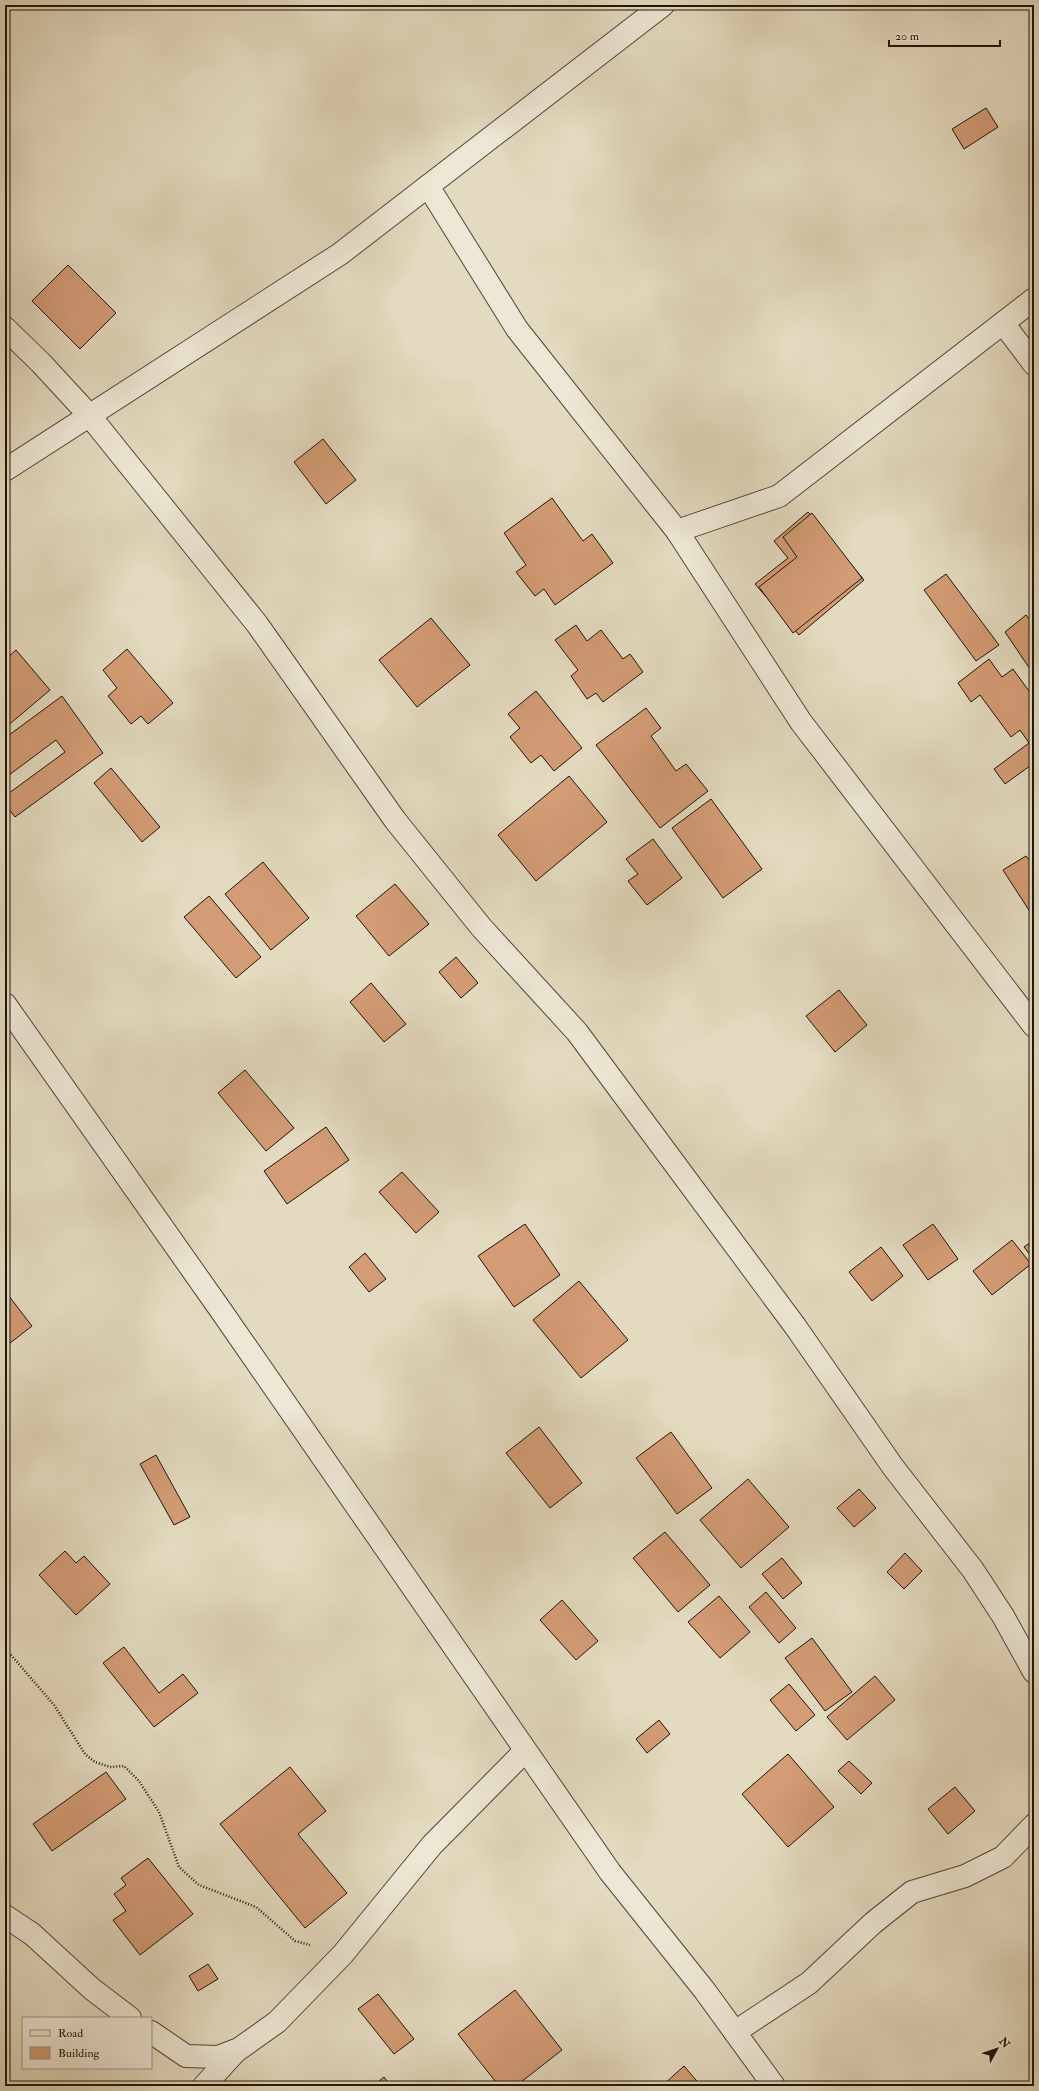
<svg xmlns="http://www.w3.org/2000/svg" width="1039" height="2091" viewBox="0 0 1039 2091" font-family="'IM FELL Double Pica',serif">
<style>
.building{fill:#d39c75;stroke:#1f1508}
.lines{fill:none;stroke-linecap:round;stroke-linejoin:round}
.minor-casing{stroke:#504636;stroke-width:24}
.path{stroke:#1f1508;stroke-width:2.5;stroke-dasharray:1 2;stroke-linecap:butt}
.minor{stroke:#ede8d6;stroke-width:22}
</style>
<rect width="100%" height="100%" fill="#e3dbc0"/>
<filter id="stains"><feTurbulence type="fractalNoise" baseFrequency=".005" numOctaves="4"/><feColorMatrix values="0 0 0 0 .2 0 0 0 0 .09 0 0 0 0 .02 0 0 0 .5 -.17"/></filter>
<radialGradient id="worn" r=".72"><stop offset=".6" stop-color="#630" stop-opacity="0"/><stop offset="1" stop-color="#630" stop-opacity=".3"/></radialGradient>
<g class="building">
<polygon points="986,108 998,127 964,149 952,129"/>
<polygon points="68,265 116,313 80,349 32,301"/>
<polygon points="323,439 356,480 326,504 294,462"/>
<polygon points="552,498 583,541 592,534 613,563 555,605 544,589 535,596 516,572 526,565 504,533"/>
<polygon points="808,512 864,580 799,635 755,584 788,558 774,541"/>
<polygon points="812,513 862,578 793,633 759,587 797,557 783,537"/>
<polygon points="946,574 999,645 976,661 924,590"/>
<polygon points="1026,615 1034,625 1034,675 1005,632"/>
<polygon points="431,618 470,665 417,707 379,660"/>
<polygon points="576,625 587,641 601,630 623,659 630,654 643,672 603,702 596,693 587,699 571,676 578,670 555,640"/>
<polygon points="127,649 173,703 148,724 141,716 131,724 108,696 117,688 103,670"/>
<polygon points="16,650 50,690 5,728 5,660"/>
<polygon points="989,659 1002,677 1013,669 1034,698 1034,763 1005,784 994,769 1029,743 1020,730 1011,737 980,695 971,702 958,683"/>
<polygon points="536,691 582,748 554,771 541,755 531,763 510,737 520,728 508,714"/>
<polygon points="62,696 103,753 15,817 5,804 5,796 65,752 56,740 5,778 5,738"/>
<polygon points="646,708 661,728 651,736 676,771 686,764 708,791 660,828 596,745"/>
<polygon points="111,768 160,827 142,842 94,783"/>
<polygon points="569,776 607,822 536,881 498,835"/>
<polygon points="711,799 762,869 723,898 672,828"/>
<polygon points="653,839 682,878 647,905 628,881 638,874 626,859"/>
<polygon points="1026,856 1034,866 1034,918 1003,870"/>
<polygon points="263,862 309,918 271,950 225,894"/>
<polygon points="395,884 429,924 389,956 356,916"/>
<polygon points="209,896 261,957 236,978 184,917"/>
<polygon points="456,957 478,983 461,998 439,972"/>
<polygon points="371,983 406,1024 384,1042 350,1002"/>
<polygon points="839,990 867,1025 835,1052 806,1016"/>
<polygon points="245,1070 294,1128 266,1151 218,1093"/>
<polygon points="326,1127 349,1160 287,1204 264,1171"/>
<polygon points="402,1172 439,1212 416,1233 379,1192"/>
<polygon points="525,1224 560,1275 514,1307 478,1256"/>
<polygon points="933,1224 958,1259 928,1280 903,1245"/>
<polygon points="1012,1240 1031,1264 992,1295 973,1271"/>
<polygon points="1034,1240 1034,1260 1024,1247"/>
<polygon points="881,1247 903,1276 872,1301 849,1272"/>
<polygon points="365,1253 386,1279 369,1292 349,1267"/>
<polygon points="579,1281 628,1340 581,1378 533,1320"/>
<polygon points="5,1291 32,1326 5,1347"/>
<polygon points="539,1427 582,1483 550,1508 506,1453"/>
<polygon points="671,1432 712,1488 677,1514 636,1458"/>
<polygon points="156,1455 190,1517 174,1525 140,1464"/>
<polygon points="748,1479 789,1527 741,1568 700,1520"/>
<polygon points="859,1489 876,1508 854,1527 837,1508"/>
<polygon points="665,1532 710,1585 678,1612 633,1558"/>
<polygon points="65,1551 76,1563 84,1556 110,1584 76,1615 39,1575"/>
<polygon points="905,1553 922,1571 904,1589 887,1572"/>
<polygon points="782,1558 802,1583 783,1599 762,1574"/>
<polygon points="766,1592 796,1628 779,1643 749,1607"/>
<polygon points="719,1596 750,1632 720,1658 688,1622"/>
<polygon points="562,1600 598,1641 576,1660 540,1620"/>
<polygon points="812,1638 852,1692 825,1711 785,1658"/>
<polygon points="124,1647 159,1693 183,1674 198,1693 154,1727 103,1663"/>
<polygon points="875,1676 895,1700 847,1740 827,1717"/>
<polygon points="789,1684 815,1715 796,1731 770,1700"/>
<polygon points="659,1720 670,1734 647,1753 636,1739"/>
<polygon points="788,1754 834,1807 788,1847 742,1794"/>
<polygon points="849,1761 872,1783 861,1794 838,1771"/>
<polygon points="290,1767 326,1811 298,1834 347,1893 305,1928 220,1824"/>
<polygon points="106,1772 126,1799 52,1851 33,1824"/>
<polygon points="955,1787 975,1811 948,1834 928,1809"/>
<polygon points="148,1858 193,1914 140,1955 113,1920 126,1911 114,1894 126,1885 121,1878"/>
<polygon points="208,1964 218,1979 198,1991 189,1976"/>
<polygon points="515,1990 562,2050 516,2086 499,2086 458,2034"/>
<polygon points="378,1994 414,2039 394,2054 358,2009"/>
<polygon points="684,2066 701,2086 662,2086"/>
<polygon points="384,2077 391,2086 373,2086"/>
<polygon points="253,2081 257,2086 248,2086"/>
</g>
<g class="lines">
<g class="minor-casing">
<g id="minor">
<polyline points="428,186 517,329 677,531 801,722 1034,1026"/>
<polyline points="1003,323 1034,364"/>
<polyline points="5,328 41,363 89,415 257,624 395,820 481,927 577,1032 795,1326 893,1467 973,1570 1003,1616 1034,1672"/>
<polyline points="5,470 340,254 663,5"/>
<polyline points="677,531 779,496 1034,299"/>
<polyline points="5,1004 222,1312 610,1872 705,1991 774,2086"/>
<polyline points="5,1916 32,1934 92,1989 130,2018"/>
<polyline points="151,2032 186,2056 218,2057 239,2049 277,2022 343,1954 432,1845 525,1751"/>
<polyline points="735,2032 809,1983 873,1923 912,1892 965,1876 1003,1857 1034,1825"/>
<polyline points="204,2086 236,2051"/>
</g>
</g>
<polyline class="path" points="5,1648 54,1705 85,1754 95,1762 110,1767 124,1766 139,1781 159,1812 179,1867 199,1885 256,1907 295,1941 310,1945"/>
<use href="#minor" class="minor"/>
</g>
<rect width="1039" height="2091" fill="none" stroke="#e3dbc0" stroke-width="20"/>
<rect x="6" y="6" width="1027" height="2079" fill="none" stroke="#1f1508" stroke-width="2"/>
<rect x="10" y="10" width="1019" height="2071" fill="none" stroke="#1f1508"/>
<rect x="22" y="2017" width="130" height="52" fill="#ede8d6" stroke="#9b9484"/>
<rect x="30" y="2030" width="20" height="6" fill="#ede8d6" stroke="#9b9484"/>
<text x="58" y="2037" font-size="12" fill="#1f1508">Road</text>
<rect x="30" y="2047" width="20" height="12" fill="#d39c75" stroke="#9b9484"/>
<text x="58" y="2057" font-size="12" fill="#1f1508">Building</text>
<g transform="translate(997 2049) rotate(50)" stroke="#ede8d6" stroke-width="3" paint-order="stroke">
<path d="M0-3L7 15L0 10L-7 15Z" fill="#1f1508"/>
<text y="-6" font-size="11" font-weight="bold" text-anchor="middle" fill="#1f1508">N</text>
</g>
<path d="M889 40v6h111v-6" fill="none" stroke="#1f1508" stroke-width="2"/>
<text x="895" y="40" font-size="12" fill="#1f1508" stroke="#ede8d6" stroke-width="3" paint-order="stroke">20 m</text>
<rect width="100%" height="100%" filter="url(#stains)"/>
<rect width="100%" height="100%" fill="url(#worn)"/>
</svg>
